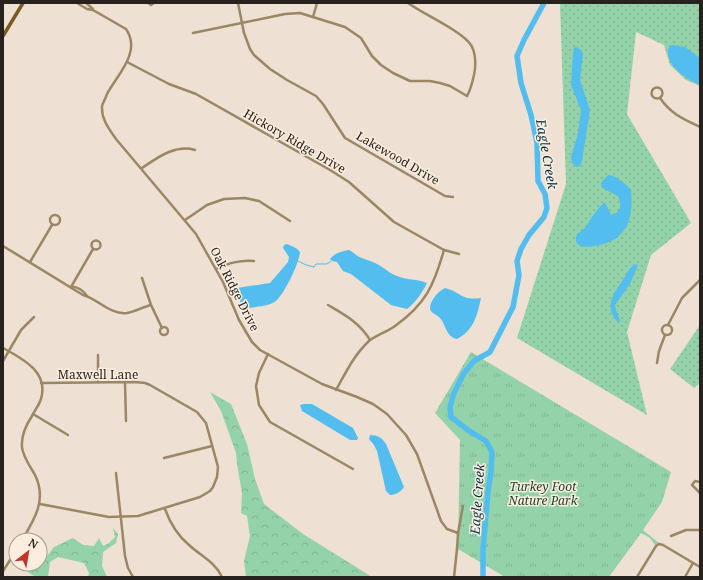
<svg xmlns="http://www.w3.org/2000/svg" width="703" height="580" viewBox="0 0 703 580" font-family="'Noto Serif',serif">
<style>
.grass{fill:url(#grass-dots)}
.forest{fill:url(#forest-crowns)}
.park{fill:url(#park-tufts)}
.water{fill:#53bdef}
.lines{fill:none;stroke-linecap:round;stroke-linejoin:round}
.stream{stroke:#53bdef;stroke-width:1}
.river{stroke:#53bdef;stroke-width:5.5}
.street{stroke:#9b8765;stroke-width:2.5}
.secondary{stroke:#785b23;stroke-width:3.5}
.labels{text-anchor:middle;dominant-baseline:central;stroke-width:3;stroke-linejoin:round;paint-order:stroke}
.street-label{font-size:12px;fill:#27221d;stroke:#fceedf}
.park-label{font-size:12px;font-style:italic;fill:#183f29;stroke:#fceedf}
.water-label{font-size:13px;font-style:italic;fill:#003044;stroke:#fceedf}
</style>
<defs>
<pattern id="grass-dots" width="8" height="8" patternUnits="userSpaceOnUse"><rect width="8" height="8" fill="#94d3aa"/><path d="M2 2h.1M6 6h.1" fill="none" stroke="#80b592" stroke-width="1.8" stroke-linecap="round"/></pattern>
<pattern id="forest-crowns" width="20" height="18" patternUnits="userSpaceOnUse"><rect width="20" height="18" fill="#94d3aa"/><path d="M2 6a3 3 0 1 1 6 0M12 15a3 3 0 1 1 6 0" fill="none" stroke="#80b592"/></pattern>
<pattern id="park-tufts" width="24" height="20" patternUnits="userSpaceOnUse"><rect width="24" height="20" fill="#94d3aa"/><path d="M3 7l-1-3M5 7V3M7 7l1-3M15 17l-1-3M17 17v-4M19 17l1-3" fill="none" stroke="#80b592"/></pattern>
</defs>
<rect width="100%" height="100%" fill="#eee0d2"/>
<g class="grass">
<polygon points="560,3 700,3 700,86 686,80 670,65 664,45 636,32 627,114 691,223 651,255 627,332 647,415 517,338 566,184"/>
<polygon points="700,325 700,383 694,388 670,369"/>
</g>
<g class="forest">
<polygon points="210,392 231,404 247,444 255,479 264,504 303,534 372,577 246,577 244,561 250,536 247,516 241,513 242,493 237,464 236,453 221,411"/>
<path d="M 113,528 L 118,534 L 116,543 L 103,552 L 102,566 L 107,577 L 88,577 L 89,573 L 84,563 L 58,557 L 50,562 L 48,576 C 36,579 28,575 23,564 L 40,564 L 40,561 L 46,557 L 54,547 L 73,538 L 83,545 L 94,546 L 99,538 L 103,546 L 109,543 L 115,537 Z"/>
</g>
<polygon class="park" points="471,352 671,472 662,502 643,530 659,543 655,545 650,538 641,533 609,577 505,577 458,549 460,440 435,413"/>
<g class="water">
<path d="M 672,45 L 685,47 L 700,58 L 700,85 C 687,80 662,63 669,47 Z"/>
<polygon points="576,47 581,50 583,54 580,80 590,110 582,161 580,166 577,167 572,163 571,157 578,133 581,110 571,85 573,52 574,48"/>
<path d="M 608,175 C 616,175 626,184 631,190 C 632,201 632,215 627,226 C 624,230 620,235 617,238 C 610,243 582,252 577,243 C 575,241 576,237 577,234 C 579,232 582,231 584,229 C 591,220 596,209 605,202 L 611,215 C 621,213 622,205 618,196 L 602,188 L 601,183 Z"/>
<path d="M 287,244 L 296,248 L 300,252 C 299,264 285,292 277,300 C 272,305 262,306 256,307 C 251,308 246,309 242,304 C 239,301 238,294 237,290 L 237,288 L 270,283 L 288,262 L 289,257 L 283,248 L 284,245 Z"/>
<path d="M 349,250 C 353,252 356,255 359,257 C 367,260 375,262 382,267 C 387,270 391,274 397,276 C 406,280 418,279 427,283 C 422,293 416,302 407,309 L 391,305 L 351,274 L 343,271 L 337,262 L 332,261 L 330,259 C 335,253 342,251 349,250 Z"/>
<path d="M 634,264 L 638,265 L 630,284 L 615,305 L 616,310 L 620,320 L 619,323 C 603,308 613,294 623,280 C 626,274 629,269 634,264 Z"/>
<path d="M 445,288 C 461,292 461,301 481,298 C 477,316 474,330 457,339 C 446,337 446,324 439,317 C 436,314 430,313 430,308 C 430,301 438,291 445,288 Z"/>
<polygon points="304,404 312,404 353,428 358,438 357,440 350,440 302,411 300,405"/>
<path d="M 370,435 C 378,435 382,438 386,444 L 404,487 C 401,492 395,495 390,495 L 386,491 L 377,451 L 374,445 L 369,439 Z"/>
</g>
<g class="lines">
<polyline class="stream" points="298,261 306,265 314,267 316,264 327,264 331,261"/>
<polyline class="river" points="483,577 483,550 488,492 491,472 492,452 486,441 468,430 451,417 450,407 454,393 464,373 474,361 490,352 513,307 519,275 517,261 521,249 529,235 544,217 547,208 545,194 538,181 537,143 531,115 521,83 517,56 524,40 544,3"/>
<g class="street">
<path d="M 77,3 L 87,9 L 93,10 L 126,29 C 142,52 117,75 107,94 C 106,98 103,102 102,106 C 101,119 109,129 116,139 L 196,234 L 223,282 L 239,320 L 252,342 L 260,350 L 322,384 L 357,397 L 373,404 L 387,414 L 406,435 L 417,454 L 441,521 L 447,529 L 458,533"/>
<polyline points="86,3 93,9"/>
<polyline points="148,3 151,5 154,3"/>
<polyline points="238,3 244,33 250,49 254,55 270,69 287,80 316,96 323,104 345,138 445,196 453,197"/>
<polyline points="313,17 317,3"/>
<path d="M 193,33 L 285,14 L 300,13 L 345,27 L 361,38 L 372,56 L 381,65 L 393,73 L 410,81 L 430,81 L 440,83 L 450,86 L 467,96 C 471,89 472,83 474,75 C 476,66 476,53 471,45 C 462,31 423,14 408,3"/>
<polyline points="127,62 169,84 196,94 330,170 349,182 394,222 444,250 459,254"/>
<circle cx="657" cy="93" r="5.5"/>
<path d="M 660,98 C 671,114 683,119 700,127"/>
<path d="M 142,168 C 157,158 175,144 195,150"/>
<circle cx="55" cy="220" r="5"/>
<polyline points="185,220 207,205 224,199 245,198 259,201 290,221"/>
<circle cx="96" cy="245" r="4.5"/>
<path d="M 3,246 L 83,295 C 98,299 110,315 127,313 C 134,312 143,307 151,305"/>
<polyline points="30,262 52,225"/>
<path d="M 216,269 C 229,263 239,260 254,261"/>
<polyline points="142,278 151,305 162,328"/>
<polyline points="71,287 93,249"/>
<path d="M 71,287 C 77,286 84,291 87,296"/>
<path d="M 328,305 C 345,315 360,323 370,340"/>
<circle cx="667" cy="330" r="5"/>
<polyline points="668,325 682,298 700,280"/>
<circle cx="164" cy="331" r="4"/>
<path d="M 3,348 C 23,359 49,372 41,399 C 39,405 35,410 32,416 C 26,425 21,435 22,447 C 23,457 30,466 35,475 C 47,499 35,519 22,540"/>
<polyline points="268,354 259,373 256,386 259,405 270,422 353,469"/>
<polyline points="98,355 98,382"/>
<polyline points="3,361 21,330 34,317"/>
<polyline points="657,363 659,351 665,335"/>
<polyline points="125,382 126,421"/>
<path d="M 336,390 C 346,372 354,355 369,341 C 376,335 387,332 395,326 C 426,304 434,285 444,250"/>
<polyline points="33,414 68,435"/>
<polyline points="164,458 212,446"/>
<polyline points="116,473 125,556 128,568 133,577"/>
<polyline points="700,482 695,481 692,485 700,493"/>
<polyline points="40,504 109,517 138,516 200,497 210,491 213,487 217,477 218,467 206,423 197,412 150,385 145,383 135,382 41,383"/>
<path d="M 165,509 C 170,523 177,535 189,545 C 201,556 215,562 222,577"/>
<polyline points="671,536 686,530 700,530"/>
<polyline points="3,571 16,551"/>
<polyline points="454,577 457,549 458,533 463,506"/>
<polyline points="637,577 656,546 659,544 663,545 700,567"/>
<polyline points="685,577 693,563"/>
</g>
<polyline class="secondary" points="3,36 23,3"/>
</g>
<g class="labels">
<g class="street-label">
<text transform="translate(295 141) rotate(30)">Hickory Ridge Drive</text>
<text transform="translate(398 158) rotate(30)">Lakewood Drive</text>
<text transform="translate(235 289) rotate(63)">Oak Ridge Drive</text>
<text x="98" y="374">Maxwell Lane</text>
</g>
<g class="park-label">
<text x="543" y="486">Turkey Foot<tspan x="543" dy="14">Nature Park</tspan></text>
</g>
<g class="water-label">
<text transform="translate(547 154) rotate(80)">Eagle Creek</text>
<text transform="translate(477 499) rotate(-86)">Eagle Creek</text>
</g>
</g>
<rect width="703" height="580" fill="none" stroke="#27221d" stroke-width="8"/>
<g transform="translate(28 552) rotate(31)"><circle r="19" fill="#fceedf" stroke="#a79c91"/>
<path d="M0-3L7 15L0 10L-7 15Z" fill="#c1332b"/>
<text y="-6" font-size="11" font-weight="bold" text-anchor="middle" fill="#27221d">N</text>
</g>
</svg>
